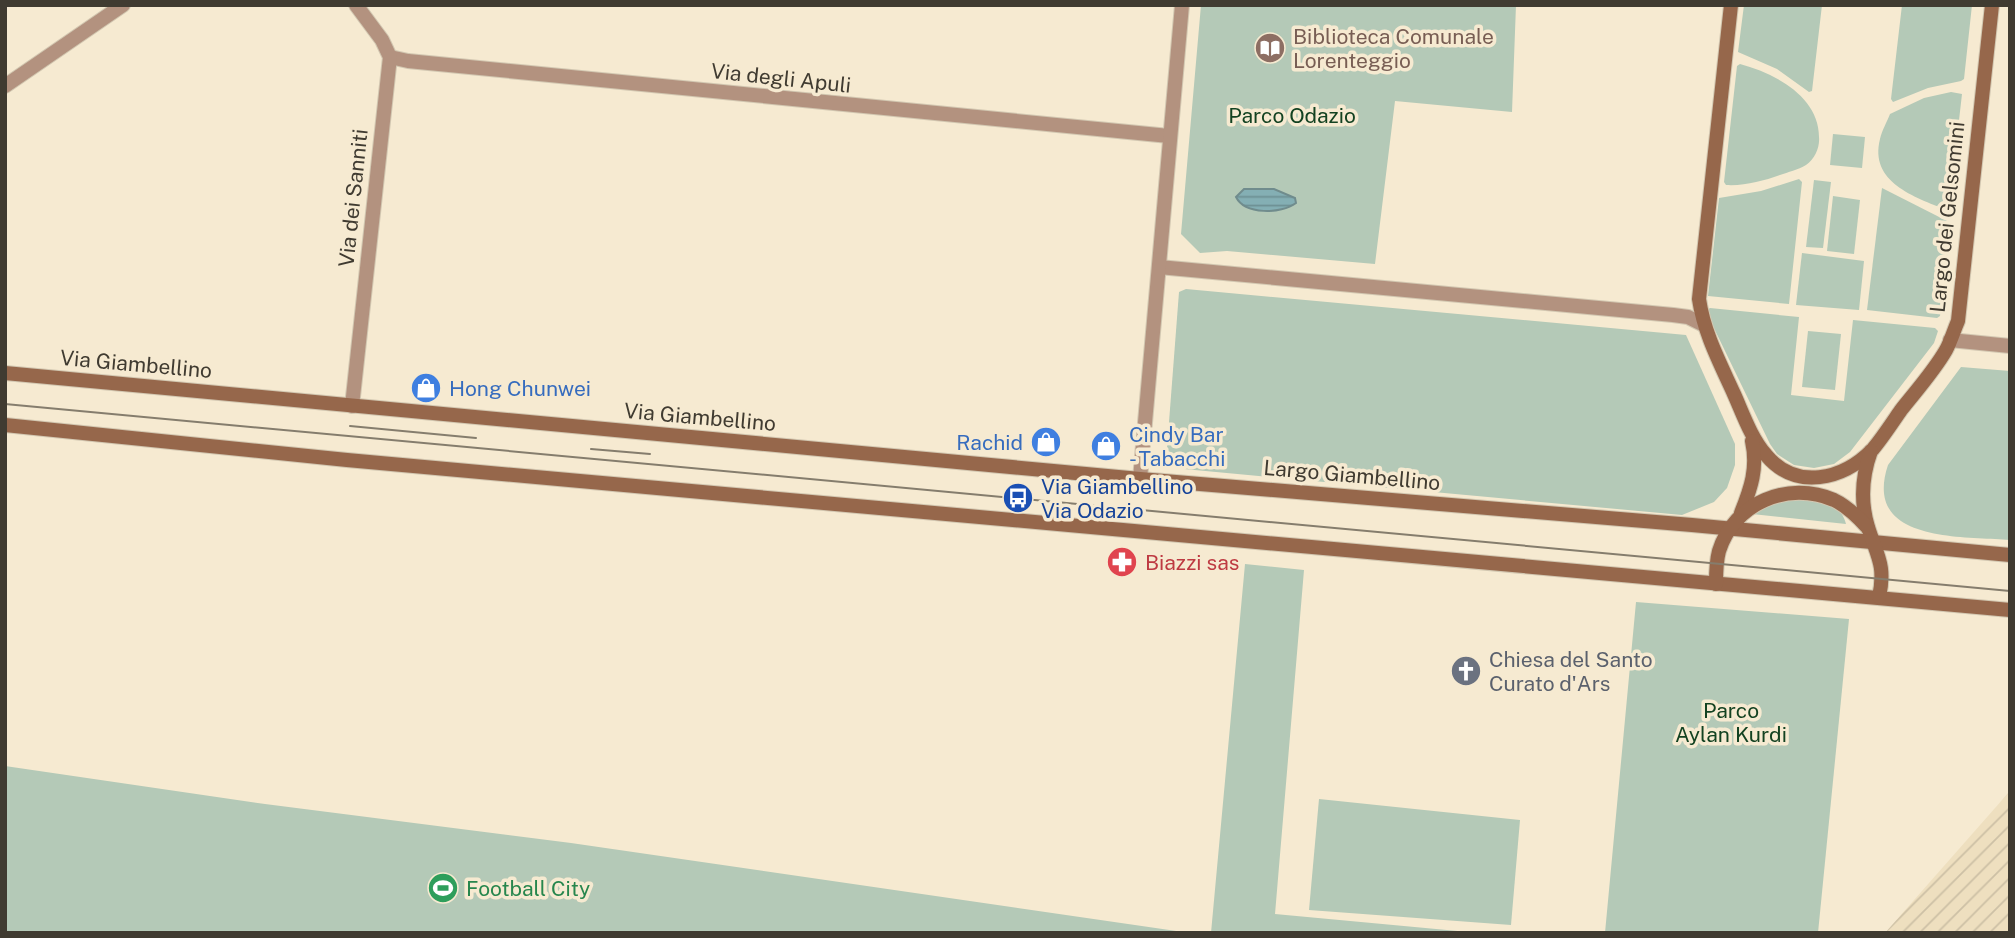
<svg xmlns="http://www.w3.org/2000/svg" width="2015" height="938" viewBox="0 0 2015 938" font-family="'Public Sans',sans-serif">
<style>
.industrial{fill:url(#industrial-furrows)}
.green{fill:#b4c9b7}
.water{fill:url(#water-rules);stroke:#708c8d;stroke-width:2}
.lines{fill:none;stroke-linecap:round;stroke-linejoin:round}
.street-casing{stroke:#d2c7b1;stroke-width:16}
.secondary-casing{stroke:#d2c7b1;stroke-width:16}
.street{stroke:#b3927f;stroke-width:14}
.secondary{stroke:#96674b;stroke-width:14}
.tram{stroke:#857d6d;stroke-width:2}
.labels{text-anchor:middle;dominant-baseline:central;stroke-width:7;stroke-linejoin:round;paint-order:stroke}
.education-label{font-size:21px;fill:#785e54;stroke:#f6ead1;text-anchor:start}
.street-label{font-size:21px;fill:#403b31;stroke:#f6ead1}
.park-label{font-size:21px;fill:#134221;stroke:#f6ead1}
.shop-label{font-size:21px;fill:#366cbe;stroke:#f6ead1;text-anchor:start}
.transit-label{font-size:21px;fill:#164399;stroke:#f6ead1;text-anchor:start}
.health-label{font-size:21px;fill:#be3a42;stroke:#f6ead1;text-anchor:start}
.worship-label{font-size:21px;fill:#5b616d;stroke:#f6ead1;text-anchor:start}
.leisure-label{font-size:21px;fill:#27864d;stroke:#f6ead1;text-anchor:start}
</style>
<defs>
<pattern id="industrial-furrows" width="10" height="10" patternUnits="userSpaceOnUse" patternTransform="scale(1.75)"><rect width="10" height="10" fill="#eedfbf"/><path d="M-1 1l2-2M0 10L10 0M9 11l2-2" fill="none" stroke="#cdc0a5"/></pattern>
<pattern id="water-rules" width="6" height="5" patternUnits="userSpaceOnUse" patternTransform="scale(1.75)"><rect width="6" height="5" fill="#84afb4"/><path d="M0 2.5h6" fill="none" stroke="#6d9093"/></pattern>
</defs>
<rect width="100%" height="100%" fill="#f6ead1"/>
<polygon class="industrial" points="2010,791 2010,933 1885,933 1892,925"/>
<g class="green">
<polygon points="1201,5 1516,5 1512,112 1395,101 1375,264 1227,251 1200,253 1181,234"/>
<polygon points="1744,5 1822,5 1812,91 1809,92 1777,69 1738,52"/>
<polygon points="1902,5 1972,5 1964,79 1961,81 1928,88 1893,102 1891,99"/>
<path d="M 1740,64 C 1774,73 1819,96 1819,137 C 1820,147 1815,159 1806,165 C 1798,170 1788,172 1780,175 C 1763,181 1745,186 1726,185 L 1724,182 L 1737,66 Z"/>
<path d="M 1951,92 L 1962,94 L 1949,208 L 1947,210 C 1914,197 1869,182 1880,139 C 1882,130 1887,122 1890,114 L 1924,98 Z"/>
<polygon points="1833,134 1865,137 1862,168 1830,165"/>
<polygon points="1799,179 1802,182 1789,304 1708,296 1719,198 1761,191"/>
<polygon points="1814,180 1831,182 1823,248 1806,247"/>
<polygon points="1882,188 1951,223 1940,316 1937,318 1867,310"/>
<polygon points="1833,196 1860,200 1854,254 1827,251"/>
<polygon points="1802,253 1864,261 1859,310 1796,305"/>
<polygon points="1186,289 1686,335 1735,444 1735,465 1727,488 1714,502 1682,515 1184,469 1166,461 1179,292"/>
<polygon points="1710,308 1799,317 1791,395 1844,401 1853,320 1935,328 1938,331 1934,343 1850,452 1834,464 1814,468 1794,465 1777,454 1770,444 1710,320 1707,310"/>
<polygon points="1808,331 1841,334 1835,390 1802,387"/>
<path d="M 1961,367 L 2010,371 L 2010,540 C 1962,536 1862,543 1888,465 Z"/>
<path d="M 1805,497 C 1823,503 1841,503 1846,524 L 1752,514 L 1769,501 Z"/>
<polygon points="1245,564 1304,570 1275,914 1479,933 1211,933"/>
<polygon points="1636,602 1849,619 1818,933 1605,933"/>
<polygon points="5,766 265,804 571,843 1190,933 5,933"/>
<polygon points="1319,799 1520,820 1511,925 1309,910"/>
</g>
<path class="water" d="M 1244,189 L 1274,189 L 1295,198 L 1296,203 C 1281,214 1245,215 1236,197 Z"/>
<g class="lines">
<g class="street-casing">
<g id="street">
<polyline points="390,57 408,61 1169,136"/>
<polyline points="5,86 123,5"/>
<polyline points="1159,267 1673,315 1688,317 1702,324"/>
<polyline points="1950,340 2010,346"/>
<polyline points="352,406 390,57 382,40 356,5"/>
<polyline points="1140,479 1182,5"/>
</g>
</g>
<g class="secondary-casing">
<g id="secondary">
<path d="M 1731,5 L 1699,299 C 1704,333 1720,363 1734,394 C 1743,414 1751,438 1766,455 C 1796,491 1843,480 1873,449 C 1883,437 1892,423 1901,410 C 1916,391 1934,371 1946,350 C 1951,341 1954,330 1958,321 L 1992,5"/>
<polyline points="5,373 1140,479 1692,525 2010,555"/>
<polyline points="5,425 347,460 2010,610"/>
<path d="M 1871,451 C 1862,476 1860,501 1868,527 C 1877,556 1886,565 1879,597"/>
<path d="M 1741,513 C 1751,488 1758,468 1752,441"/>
<path d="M 1716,584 C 1716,573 1716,562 1719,551 C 1734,503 1788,480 1834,500 C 1847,506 1858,517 1868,528"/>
</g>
</g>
<use href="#street" class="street"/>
<use href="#secondary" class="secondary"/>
<g class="tram">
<polyline points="5,404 2010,591"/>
<polyline points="350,426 476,438"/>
<polyline points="591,449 650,454"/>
</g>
</g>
<defs>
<g id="library-disc" transform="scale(1.575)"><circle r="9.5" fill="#8d6e63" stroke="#f6ead1"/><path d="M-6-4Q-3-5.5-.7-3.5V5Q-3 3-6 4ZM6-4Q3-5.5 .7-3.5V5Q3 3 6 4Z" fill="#fff"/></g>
<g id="shop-disc" transform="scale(1.575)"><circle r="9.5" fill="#3f7fe0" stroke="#f6ead1"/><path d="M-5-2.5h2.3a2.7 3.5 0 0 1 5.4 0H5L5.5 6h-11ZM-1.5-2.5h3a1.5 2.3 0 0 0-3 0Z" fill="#fff"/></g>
<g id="bus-disc" transform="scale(1.575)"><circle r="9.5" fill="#1a4fb4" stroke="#f6ead1"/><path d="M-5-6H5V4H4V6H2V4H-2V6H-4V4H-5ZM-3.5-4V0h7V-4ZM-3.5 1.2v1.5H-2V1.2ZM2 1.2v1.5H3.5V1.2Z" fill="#fff"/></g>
<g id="pharmacy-disc" transform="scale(1.575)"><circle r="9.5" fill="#e0444e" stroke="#f6ead1"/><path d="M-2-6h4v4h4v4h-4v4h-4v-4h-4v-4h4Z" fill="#fff"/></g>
<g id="church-disc" transform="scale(1.575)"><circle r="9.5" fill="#6b7280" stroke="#f6ead1"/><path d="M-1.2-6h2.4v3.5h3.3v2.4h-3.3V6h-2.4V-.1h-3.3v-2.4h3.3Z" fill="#fff"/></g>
<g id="stadium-disc" transform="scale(1.575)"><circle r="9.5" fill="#2e9e5b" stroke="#f6ead1"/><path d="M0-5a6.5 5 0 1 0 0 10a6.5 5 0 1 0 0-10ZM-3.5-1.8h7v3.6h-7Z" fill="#fff"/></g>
</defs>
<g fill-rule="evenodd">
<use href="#library-disc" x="1270" y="48"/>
<use href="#shop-disc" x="426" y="388"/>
<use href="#shop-disc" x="1046" y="442"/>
<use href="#shop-disc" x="1106" y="446"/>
<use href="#bus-disc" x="1018" y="498"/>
<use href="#pharmacy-disc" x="1122" y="562"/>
<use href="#church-disc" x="1466" y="671"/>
<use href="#stadium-disc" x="443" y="888"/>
</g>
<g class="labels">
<g class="education-label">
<text x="1293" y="36">Biblioteca Comunale<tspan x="1293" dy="24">Lorenteggio</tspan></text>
</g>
<g class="street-label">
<text transform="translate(781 78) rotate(6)">Via degli Apuli</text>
<text transform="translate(353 198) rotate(-84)">Via dei Sanniti</text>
<text transform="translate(1947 217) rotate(-84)">Largo dei Gelsomini</text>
<text transform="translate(136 364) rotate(5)">Via Giambellino</text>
<text transform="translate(700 417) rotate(5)">Via Giambellino</text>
<text transform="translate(1352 475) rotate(5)">Largo Giambellino</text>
</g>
<g class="park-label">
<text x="1292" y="115">Parco Odazio</text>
<text x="1731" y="710">Parco<tspan x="1731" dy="24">Aylan Kurdi</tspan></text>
</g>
<g class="shop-label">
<text x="449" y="388">Hong Chunwei</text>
<text x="1129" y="434">Cindy Bar<tspan x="1129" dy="24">- Tabacchi</tspan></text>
<text x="1023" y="442" text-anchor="end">Rachid</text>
</g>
<g class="transit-label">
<text x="1041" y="486">Via Giambellino<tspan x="1041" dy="24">Via Odazio</tspan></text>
</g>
<g class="health-label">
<text x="1145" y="562">Biazzi sas</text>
</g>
<g class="worship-label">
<text x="1489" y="659">Chiesa del Santo<tspan x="1489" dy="24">Curato d'Ars</tspan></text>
</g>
<g class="leisure-label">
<text x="466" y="888">Football City</text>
</g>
</g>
<rect width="2015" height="938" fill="none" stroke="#403b31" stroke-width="14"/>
</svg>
